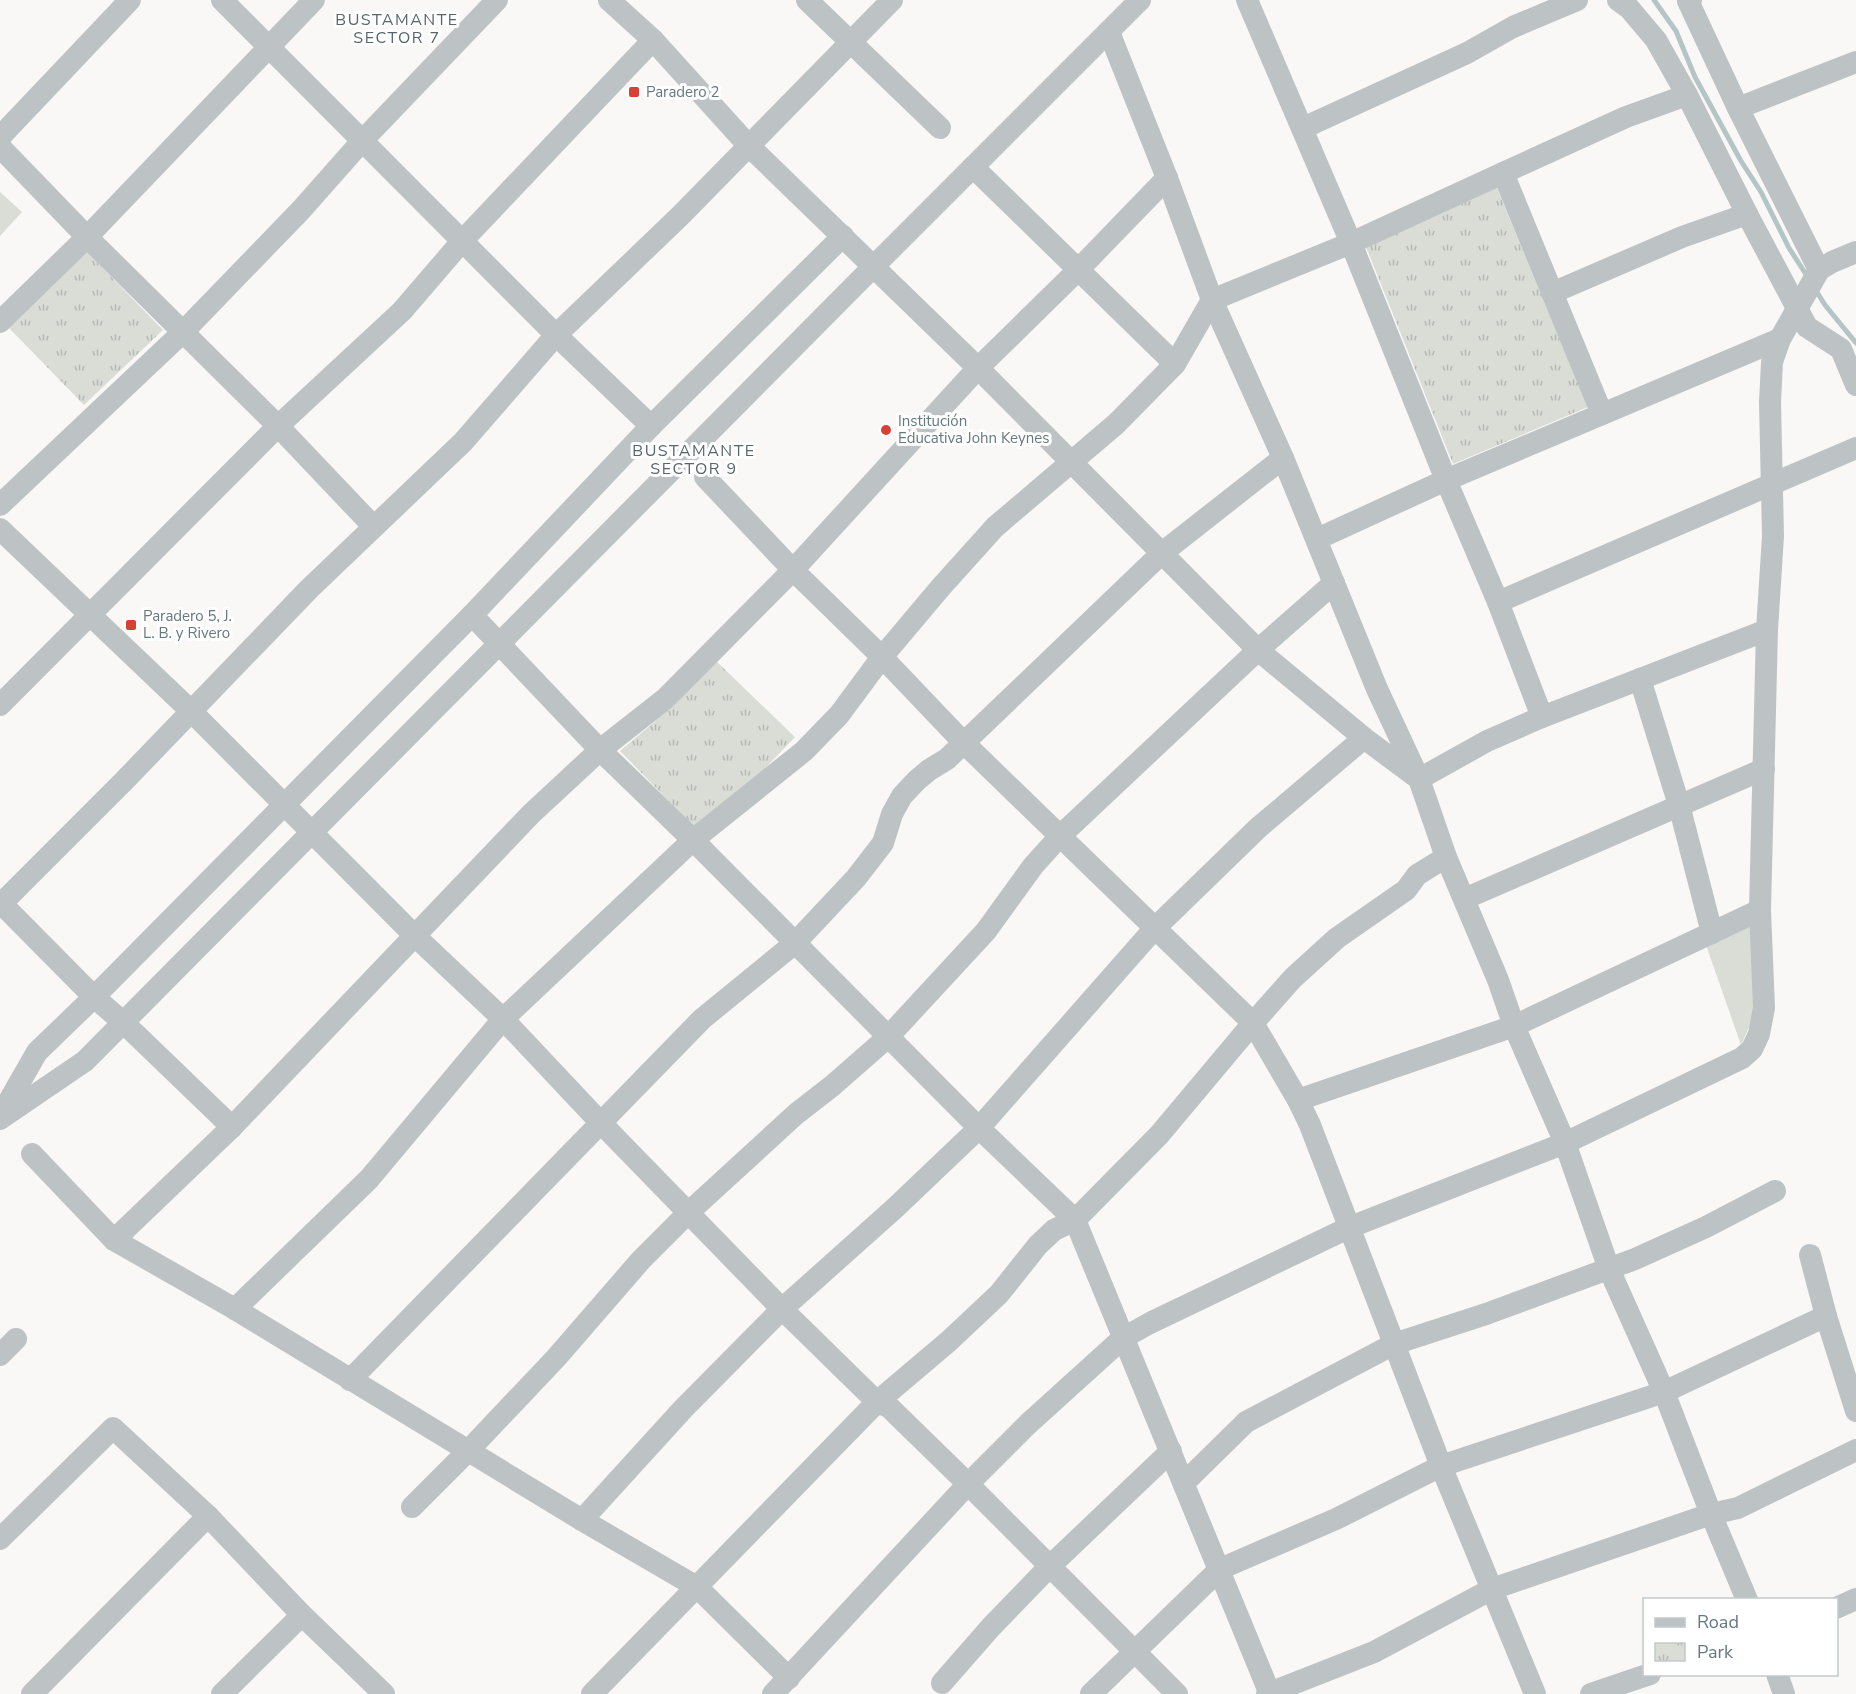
<svg xmlns="http://www.w3.org/2000/svg" width="1856" height="1694" viewBox="0 0 1856 1694" font-family="'Nunito Sans',sans-serif">
<style>
.green{fill:#daddd6}
.park{fill:url(#park-tufts)}
.lines{fill:none;stroke-linecap:round;stroke-linejoin:round}
.stream{stroke:#b5c5c5;stroke-width:5}
.minor{stroke:#bdc3c5;stroke-width:22}
.poi-dot{fill:#d84037;stroke:#fff;stroke-width:2}
.labels{text-anchor:middle;dominant-baseline:central;stroke-width:6;stroke-linejoin:round;paint-order:stroke}
.poi-label{font-size:15px;fill:#66797f;stroke:#fff;text-anchor:start}
.neighbourhood-label{font-size:16px;letter-spacing:1.5px;fill:#57666b;stroke:#fff}
</style>
<defs>
<pattern id="park-tufts" width="24" height="20" patternUnits="userSpaceOnUse" patternTransform="scale(1.5)"><rect width="24" height="20" fill="#daddd6"/><path d="M3 7l-1-3M5 7V3M7 7l1-3M15 17l-1-3M17 17v-4M19 17l1-3" fill="none" stroke="#b5b8b3"/></pattern>
</defs>
<rect width="100%" height="100%" fill="#f9f8f6"/>
<g class="green">
<polygon points="0,192 22,212 0,236"/>
<polygon points="1754,922 1754,1016 1741,1045 1706,945"/>
</g>
<g class="park">
<polygon points="1496,186 1588,407 1453,464 1366,247"/>
<polygon points="87,252 163,330 84,405 9,328"/>
<polygon points="715,660 795,737 753,781 697,830 620,751 672,707"/>
</g>
<g class="lines">
<g class="stream">
<polyline points="1654,0 1676,31 1695,77 1741,161 1761,192 1789,248 1809,279"/>
<polyline points="1815,289 1825,305 1856,343"/>
</g>
<g class="minor">
<polyline points="222,0 556,335 651,426"/>
<polyline points="609,0 653,40 748,145 978,368 1258,650 1364,738 1415,776"/>
<polyline points="807,0 940,128"/>
<polyline points="1247,0 1351,243 1446,480 1498,602 1542,717"/>
<polyline points="1618,0 1629,8 1656,40 1687,95 1747,214 1807,327 1841,349 1856,385"/>
<polyline points="1691,0 1688,1 1738,108"/>
<polyline points="1109,32 1167,178 1212,300 1283,458 1377,689 1419,779 1446,857 1498,980 1514,1026 1565,1143 1609,1269 1664,1392 1711,1514 1747,1600"/>
<polyline points="1303,128 1467,53 1513,27 1577,0"/>
<polyline points="0,137 130,0"/>
<polyline points="0,147 87,237 278,426 374,527"/>
<polyline points="973,167 1175,364"/>
<polyline points="1503,173 1626,117 1687,95"/>
<polyline points="1819,270 1738,108 1856,62"/>
<polyline points="1552,293 1682,237 1747,214"/>
<polyline points="0,322 87,237 314,0"/>
<polyline points="705,477 793,570 882,657 964,743 1253,1023 1298,1100 1310,1125 1441,1466 1535,1694"/>
<polyline points="0,505 183,332 301,210 362,141 497,0"/>
<polyline points="0,529 191,711 415,936 503,1019 600,1122 782,1309 877,1402 889,1407 968,1484 1177,1694"/>
<polyline points="1317,539 1446,480 1780,339"/>
<polyline points="1498,602 1856,448"/>
<polyline points="472,615 600,750 693,840 979,1128 1075,1220 1270,1694"/>
<polyline points="1640,679 1679,805 1712,933"/>
<polyline points="0,705 278,426 402,311 463,240 653,40"/>
<polyline points="1419,779 1487,741 1542,717 1767,630"/>
<polyline points="1464,899 1764,769"/>
<polyline points="0,902 94,997 124,1023 232,1127"/>
<polyline points="0,905 123,782 309,589 463,442 556,335 680,216 892,0"/>
<polyline points="1298,1100 1514,1026 1760,910"/>
<polyline points="1,1115 37,1052 94,997 472,615 651,426 843,236"/>
<polyline points="0,1119 85,1061 874,266 1140,0"/>
<polyline points="32,1154 114,1240 235,1309 582,1520 697,1587 789,1678"/>
<polyline points="114,1240 232,1127 531,814 600,750 665,699 793,570 978,368 1078,270 1167,178"/>
<polyline points="1810,1255 1826,1316 1856,1411"/>
<polyline points="235,1309 369,1179 503,1019 693,840 804,751 839,715 882,657 941,587 995,527 1116,424 1175,364 1212,300 1351,243 1503,173 1602,414"/>
<polyline points="0,1355 16,1339"/>
<polyline points="350,1380 702,1019 795,943 856,878 883,843 892,814 902,796 916,781 929,770 947,759 1162,553 1283,458"/>
<polyline points="1184,1483 1246,1422 1394,1344 1486,1314 1635,1259 1706,1227 1775,1191"/>
<polyline points="412,1507 468,1451 556,1358 641,1260 689,1212 796,1114 832,1086 888,1037 986,931 1033,866 1060,836 1258,650 1334,583"/>
<polyline points="582,1520 683,1409 782,1309 895,1208 979,1128 1154,929 1258,828 1364,738"/>
<polyline points="0,1539 113,1428 208,1516 302,1615 384,1694"/>
<polyline points="1836,1608 1856,1599"/>
<polyline points="1777,1674 1784,1694"/>
<polyline points="942,1683 991,1627 1049,1567 1171,1451"/>
<polyline points="32,1694 208,1516"/>
<polyline points="222,1694 302,1615"/>
<polyline points="592,1694 877,1402 949,1341 999,1294 1038,1245 1054,1230 1075,1220 1159,1135 1253,1023 1293,978 1337,938 1406,890 1417,875 1446,857"/>
<polyline points="773,1694 968,1484 1028,1424 1123,1338 1150,1323 1348,1228 1565,1143 1742,1058 1752,1049 1759,1034 1764,1008 1760,910 1767,630 1773,536 1770,402 1772,362 1780,339 1819,270 1832,262 1856,252"/>
<polyline points="1091,1694 1220,1569 1336,1519 1441,1466 1664,1392 1826,1316"/>
<polyline points="1267,1694 1374,1652 1492,1589 1711,1514 1738,1508 1856,1450"/>
<polyline points="1591,1694 1650,1674"/>
</g>
</g>
<g class="poi-dot">
<rect x="628" y="86" width="12" height="12" rx="3"/>
<circle cx="886" cy="430" r="6"/>
<rect x="125" y="619" width="12" height="12" rx="3"/>
</g>
<g class="labels">
<g class="poi-label">
<text x="646" y="92">Paradero 2</text>
<text x="898" y="421">Institución<tspan x="898" dy="17">Educativa John Keynes</tspan></text>
<text x="143" y="616">Paradero 5, J.<tspan x="143" dy="17">L. B. y Rivero</tspan></text>
</g>
<g class="neighbourhood-label">
<text x="397" y="20">BUSTAMANTE<tspan x="397" dy="18">SECTOR 7</tspan></text>
<text x="694" y="451">BUSTAMANTE<tspan x="694" dy="18">SECTOR 9</tspan></text>
</g>
</g>
<rect x="1643" y="1598" width="195" height="78" fill="#ffffff" stroke="#c2c9cc" stroke-width="1.5"/>
<rect x="1655" y="1618" width="30" height="9" fill="#bdc3c5" stroke="#c2c9cc" stroke-width="1.5"/>
<text x="1697" y="1628" font-size="18" fill="#66797f">Road</text>
<rect x="1655" y="1643" width="30" height="18" fill="url(#park-tufts)" stroke="#c2c9cc" stroke-width="1.5"/>
<text x="1697" y="1658" font-size="18" fill="#66797f">Park</text>
</svg>
